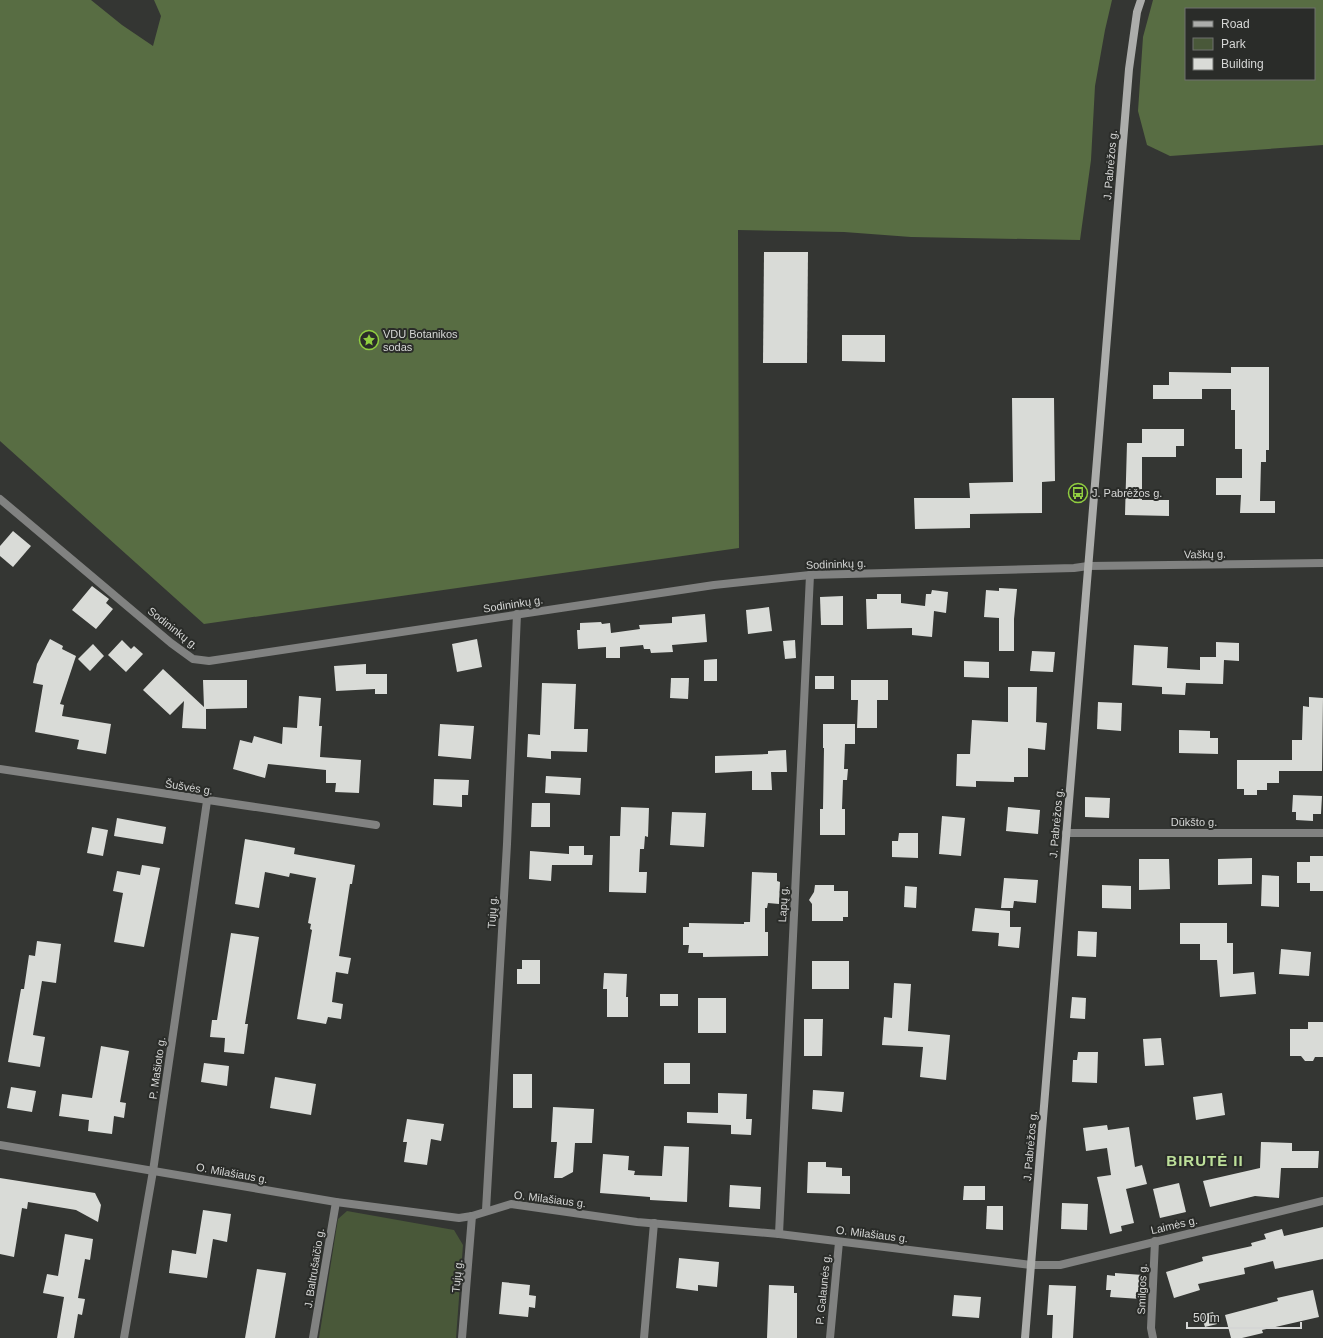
<svg xmlns="http://www.w3.org/2000/svg" width="1323" height="1338" viewBox="0 0 1323 1338" font-family="Arial,sans-serif">
<style>
.green{fill:#495839}
.forest{fill:#586d43;fill-rule:evenodd}
.building{fill:#d9dbd7}
.lines{fill:none;stroke-linecap:round;stroke-linejoin:round}
.street{stroke:#818281;stroke-width:8}
.secondary{stroke:#acadab;stroke-width:8}
.labels{text-anchor:middle;dominant-baseline:central;stroke-width:4;stroke-linejoin:round;paint-order:stroke}
.street-label{font-size:11px;fill:#d5d6d5;stroke:#2a2c29}
.poi-label{font-size:11px;fill:#d5d6d5;stroke:#2a2c29;text-anchor:start}
.district-label{font-size:15px;font-weight:bold;letter-spacing:1px;fill:#bde09a;stroke:#2a2c29}
</style>
<rect width="100%" height="100%" fill="#343633"/>
<polygon class="green" points="347,1211 454,1230 463,1245 456,1338 319,1338 338,1219"/>
<g class="forest">
<polygon points="0,0 91,0 122,25 153,46 161,16 154,0 1112,0 1105,30 1095,86 1091,160 1080,240 911,237 844,232 738,230 739,548 204,624 0,441"/>
<path d="M 1153,0 L 1323,0 L 1323,145 L 1170,156 L 1147,145 L 1138,111 L 1143,37 ZM 1186,9 L 1314,9 L 1314,79 L 1186,79 Z"/>
</g>
<g class="building">
<polygon points="764,252 808,252 807,363 763,363"/>
<polygon points="842,335 885,335 885,362 842,361"/>
<polygon points="1231,367 1269,367 1269,450 1266,450 1266,462 1261,462 1260,501 1275,501 1275,513 1240,513 1241,495 1216,495 1216,478 1242,478 1242,449 1235,449 1235,410 1231,410 1231,389 1202,389 1202,399 1153,399 1153,385 1169,385 1169,372 1231,373"/>
<polygon points="1012,398 1054,398 1055,481 1042,482 1042,513 970,514 970,528 915,529 914,498 970,498 969,483 1013,482"/>
<polygon points="1142,429 1184,429 1184,446 1176,446 1176,457 1142,457 1142,500 1169,500 1169,516 1125,515 1127,443 1142,443"/>
<polygon points="13,531 31,546 13,567 0,556 0,546"/>
<polygon points="92,586 109,599 106,603 113,609 96,629 72,610"/>
<polygon points="999,588 1017,589 1014,619 1014,651 999,651 999,618 984,617 986,590 999,591"/>
<polygon points="932,590 948,592 946,613 934,611 932,637 912,635 912,628 867,629 866,599 877,599 877,594 901,594 901,603 925,606 926,594 931,594"/>
<polygon points="843,596 843,625 821,625 820,597"/>
<polygon points="769,607 772,631 748,634 746,610"/>
<polygon points="705,614 707,642 672,645 673,652 651,653 650,649 644,649 643,645 620,647 620,658 606,658 606,647 578,649 577,630 580,630 580,623 601,622 602,624 610,623 611,633 640,629 639,625 672,623 672,617"/>
<polygon points="50,639 63,646 62,649 76,656 60,704 64,705 62,716 111,724 106,754 77,749 79,740 35,732 43,685 33,683 37,664"/>
<polygon points="477,639 482,667 457,672 452,644"/>
<polygon points="122,640 131,649 134,646 143,654 126,672 108,655"/>
<polygon points="795,640 796,658 785,659 783,641"/>
<polygon points="1216,642 1239,643 1239,661 1224,660 1223,684 1186,683 1185,695 1162,694 1162,687 1132,685 1134,645 1168,647 1167,668 1200,670 1200,657 1216,657"/>
<polygon points="93,644 104,656 90,671 78,659"/>
<polygon points="1032,651 1055,652 1053,672 1030,671"/>
<polygon points="717,659 717,681 704,681 704,660"/>
<polygon points="964,661 989,662 989,678 964,677"/>
<polygon points="366,664 366,674 387,674 387,694 375,694 375,689 336,691 334,666"/>
<polygon points="163,669 204,707 203,680 247,680 247,708 206,709 206,729 182,728 184,701 170,715 143,690"/>
<rect x="815" y="676" width="19" height="13"/>
<polygon points="671,678 689,678 688,699 670,698"/>
<polygon points="851,680 888,680 888,700 877,700 877,728 857,728 858,700 851,700"/>
<polygon points="542,683 576,684 574,729 588,729 587,752 551,751 551,759 527,757 528,734 540,735"/>
<polygon points="1008,687 1037,687 1036,722 1047,723 1045,750 1028,748 1028,777 1014,777 1014,782 976,781 976,787 956,786 957,754 970,754 972,720 1008,722"/>
<polygon points="299,696 321,698 319,726 322,726 320,757 361,760 359,793 335,792 336,783 326,783 326,770 268,764 265,778 233,769 240,740 252,743 254,736 282,744 283,727 297,728"/>
<polygon points="1309,697 1323,698 1322,771 1279,771 1279,783 1267,783 1267,790 1257,790 1257,795 1244,795 1244,789 1237,789 1237,760 1292,760 1292,740 1302,740 1303,706 1309,707"/>
<polygon points="1098,702 1122,703 1121,731 1097,729"/>
<polygon points="440,724 474,726 471,759 438,756"/>
<polygon points="823,724 855,724 855,744 845,744 844,769 848,769 847,780 843,780 842,809 845,809 845,835 820,835 820,809 823,809 824,748 823,748"/>
<polygon points="1179,730 1210,731 1210,738 1218,738 1218,754 1179,753"/>
<polygon points="786,750 787,772 771,772 772,790 752,790 752,771 715,773 715,756 768,754 768,751"/>
<polygon points="546,776 581,778 580,795 545,793"/>
<polygon points="434,779 469,780 468,795 462,795 462,807 433,805"/>
<polygon points="1293,795 1322,796 1321,814 1313,814 1313,821 1296,820 1296,812 1292,812"/>
<polygon points="1085,797 1110,798 1109,818 1085,817"/>
<polygon points="532,803 550,803 550,827 531,827"/>
<polygon points="621,807 649,808 648,837 645,836 644,849 640,849 639,872 647,872 646,893 609,892 610,836 620,836"/>
<polygon points="1008,807 1040,810 1038,834 1006,831"/>
<polygon points="672,812 706,813 704,847 670,845"/>
<polygon points="942,816 965,818 961,856 939,854"/>
<polygon points="117,818 166,827 163,844 114,836"/>
<polygon points="92,827 108,830 103,856 87,853"/>
<polygon points="899,833 918,833 918,858 892,857 892,841 898,841"/>
<polygon points="245,839 295,848 294,854 355,865 352,884 350,884 339,956 351,958 348,974 336,972 332,1002 343,1004 341,1019 328,1017 326,1024 297,1019 312,930 310,929 311,924 308,923 316,878 290,873 289,877 265,872 259,908 235,904"/>
<polygon points="569,846 584,846 584,855 593,855 592,865 552,865 551,881 529,879 530,851 569,854"/>
<polygon points="1310,856 1323,856 1323,891 1310,891 1310,883 1297,883 1297,862 1310,862"/>
<polygon points="1252,858 1252,884 1218,885 1218,859"/>
<polygon points="1139,859 1169,859 1170,889 1139,890"/>
<polygon points="142,865 160,868 144,947 114,942 123,893 113,891 117,871 140,875"/>
<polygon points="752,872 777,873 777,881 780,882 779,904 768,903 767,908 765,908 765,932 768,932 768,956 703,957 703,953 688,953 689,945 683,945 683,927 689,927 689,923 744,924 744,922 750,922"/>
<polygon points="1262,875 1279,876 1279,907 1261,906"/>
<polygon points="1004,878 1038,880 1036,903 1014,901 1013,908 1001,908"/>
<polygon points="815,885 834,885 834,891 848,891 848,917 843,917 843,921 812,921 812,904 809,900 814,892"/>
<polygon points="1102,885 1131,886 1131,909 1102,908"/>
<polygon points="905,886 917,887 916,908 904,907"/>
<polygon points="975,908 1010,911 1010,927 1021,927 1019,948 998,946 999,933 972,931"/>
<polygon points="1180,923 1227,923 1227,943 1233,943 1233,974 1254,972 1256,994 1220,997 1217,960 1200,960 1200,944 1180,944"/>
<polygon points="1078,931 1097,932 1096,957 1077,956"/>
<polygon points="231,933 259,937 245,1024 248,1024 244,1054 224,1052 225,1038 210,1037 212,1020 217,1020"/>
<polygon points="37,941 61,944 56,983 42,981 33,1035 45,1037 40,1067 8,1062 21,989 24,989 29,955 35,956"/>
<polygon points="1281,949 1311,952 1309,976 1279,974"/>
<polygon points="522,960 540,960 540,984 517,984 517,969 522,969"/>
<rect x="812" y="961" width="37" height="28"/>
<polygon points="604,973 627,974 626,997 628,997 628,1017 607,1017 607,989 603,989"/>
<polygon points="894,983 911,984 908,1031 950,1035 946,1080 920,1077 923,1047 882,1045 884,1017 892,1018"/>
<rect x="660" y="994" width="18" height="12"/>
<polygon points="1072,997 1086,998 1085,1019 1070,1018"/>
<rect x="698" y="998" width="28" height="35"/>
<polygon points="804,1019 823,1019 822,1056 804,1056"/>
<polygon points="1308,1022 1323,1022 1323,1057 1315,1057 1313,1061 1305,1061 1301,1056 1290,1056 1290,1029 1308,1029"/>
<polygon points="1161,1038 1164,1065 1145,1066 1143,1039"/>
<polygon points="101,1046 129,1051 120,1102 126,1103 124,1118 114,1116 112,1134 88,1131 89,1120 59,1116 62,1094 92,1098"/>
<polygon points="1078,1052 1098,1052 1097,1083 1072,1082 1073,1060 1077,1060"/>
<polygon points="204,1063 229,1066 227,1086 201,1082"/>
<rect x="664" y="1063" width="26" height="21"/>
<rect x="513" y="1074" width="19" height="34"/>
<polygon points="275,1077 316,1084 311,1115 270,1108"/>
<polygon points="11,1087 36,1091 32,1112 7,1108"/>
<polygon points="813,1090 844,1092 842,1112 812,1109"/>
<polygon points="718,1093 747,1094 746,1119 752,1119 751,1135 731,1134 731,1125 687,1123 687,1112 718,1113"/>
<polygon points="1222,1093 1225,1115 1196,1120 1193,1097"/>
<polygon points="553,1107 594,1109 592,1143 575,1143 573,1172 562,1178 554,1178 557,1142 551,1142"/>
<polygon points="407,1119 444,1124 441,1141 431,1139 427,1165 404,1162 407,1142 403,1142"/>
<polygon points="1107,1125 1108,1130 1129,1127 1135,1167 1142,1165 1147,1184 1126,1189 1134,1223 1121,1226 1122,1231 1110,1234 1097,1177 1111,1175 1107,1148 1086,1151 1083,1128"/>
<polygon points="1261,1142 1292,1143 1292,1151 1319,1151 1318,1168 1281,1168 1279,1198 1255,1196 1210,1207 1203,1181 1260,1168"/>
<polygon points="664,1146 689,1147 687,1202 650,1200 650,1197 600,1193 603,1154 629,1156 628,1170 635,1171 634,1175 662,1176"/>
<polygon points="808,1162 826,1162 826,1167 842,1168 842,1176 850,1176 850,1194 807,1193"/>
<polygon points="0,1178 95,1193 101,1205 98,1222 76,1210 28,1202 27,1209 22,1208 14,1257 0,1254"/>
<polygon points="1179,1183 1186,1212 1160,1218 1153,1189"/>
<polygon points="730,1185 761,1187 760,1209 729,1207"/>
<polygon points="964,1186 985,1186 985,1200 963,1200"/>
<polygon points="1062,1203 1088,1204 1087,1230 1061,1229"/>
<polygon points="987,1206 1003,1206 1003,1230 986,1229"/>
<polygon points="203,1210 231,1214 227,1242 213,1239 207,1278 169,1273 172,1250 196,1254"/>
<polygon points="1323,1227 1323,1259 1275,1269 1273,1261 1244,1268 1245,1274 1198,1284 1200,1290 1174,1298 1166,1272 1203,1261 1202,1257 1252,1246 1251,1243 1266,1239 1264,1234 1282,1229 1284,1236"/>
<polygon points="65,1234 93,1239 90,1260 85,1259 78,1298 85,1299 82,1315 78,1314 74,1338 57,1338 64,1297 43,1293 47,1274 58,1276"/>
<polygon points="679,1258 719,1262 717,1287 698,1285 698,1291 676,1288"/>
<polygon points="257,1269 286,1273 275,1338 245,1338"/>
<polygon points="1115,1273 1143,1275 1141,1299 1110,1297 1111,1290 1106,1290 1107,1275 1115,1276"/>
<polygon points="502,1282 530,1285 529,1295 536,1296 535,1308 529,1307 528,1317 499,1314"/>
<polygon points="769,1285 794,1286 794,1293 797,1293 797,1338 767,1338"/>
<polygon points="1049,1285 1076,1286 1073,1338 1052,1338 1053,1315 1047,1315"/>
<polygon points="1313,1290 1319,1317 1262,1330 1263,1333 1242,1338 1231,1338 1225,1315 1278,1301 1277,1298"/>
<polygon points="954,1295 981,1297 979,1318 952,1316"/>
<polygon points="1213,1312 1217,1324 1205,1327 1201,1315"/>
</g>
<g class="lines">
<g class="street">
<polyline points="0,499 171,643 193,659 209,661 714,585 810,575 1074,568 1088,566 1323,563"/>
<polyline points="0,769 376,825"/>
<polyline points="1066,833 1323,833"/>
<polyline points="0,1145 336,1202 459,1218 472,1216 511,1204 637,1222 779,1234 1031,1265 1060,1265 1323,1201"/>
<polyline points="486,1210 507,844 517,614"/>
<polyline points="779,1234 810,575"/>
<polyline points="124,1338 153,1171 207,801"/>
<polyline points="313,1338 336,1202"/>
<polyline points="462,1338 472,1216"/>
<polyline points="644,1338 654,1223"/>
<polyline points="830,1338 839,1242"/>
<polyline points="1153,1338 1151,1328 1155,1241"/>
</g>
<polyline class="secondary" points="1025,1338 1129,69 1137,12 1141,0"/>
</g>
<defs>
<g id="sight-ring" transform="scale(1)"><circle r="9.5" fill="#2a2c29" stroke="#90cd40" stroke-width="1.5"/><path d="M0-6L1.8-2.2L6-1.7L2.9 1.2L3.7 5.4L0 3.3L-3.7 5.4L-2.9 1.2L-6-1.7L-1.8-2.2Z" fill="#90cd40"/></g>
<g id="bus-ring" transform="scale(1)"><circle r="9.5" fill="#2a2c29" stroke="#90cd40" stroke-width="1.5"/><path d="M-5-6H5V4H4V6H2V4H-2V6H-4V4H-5ZM-3.5-4V0h7V-4ZM-3.5 1.2v1.5H-2V1.2ZM2 1.2v1.5H3.5V1.2Z" fill="#90cd40"/></g>
</defs>
<g fill-rule="evenodd">
<use href="#sight-ring" x="369" y="340"/>
<use href="#bus-ring" x="1078" y="493"/>
</g>
<g class="labels">
<g class="street-label">
<text transform="translate(1110 165) rotate(-85)">J. Pabrėžos g.</text>
<text transform="translate(1205 554) rotate(-1)">Vaškų g.</text>
<text transform="translate(836 564) rotate(-2)">Sodininkų g.</text>
<text transform="translate(513 604) rotate(-9)">Sodininkų g.</text>
<text transform="translate(173 628) rotate(38)">Sodininkų g.</text>
<text transform="translate(189 787) rotate(9)">Šušvės g.</text>
<text x="1194" y="822">Dūkšto g.</text>
<text transform="translate(1056 823) rotate(-85)">J. Pabrėžos g.</text>
<text transform="translate(783 904) rotate(-87)">Lapų g.</text>
<text transform="translate(492 912) rotate(-87)">Tujų g.</text>
<text transform="translate(157 1068) rotate(-82)">P. Mašioto g.</text>
<text transform="translate(1030 1146) rotate(-85)">J. Pabrėžos g.</text>
<text transform="translate(232 1173) rotate(10)">O. Milašiaus g.</text>
<text transform="translate(550 1199) rotate(7)">O. Milašiaus g.</text>
<text transform="translate(1174 1225) rotate(-13)">Laimės g.</text>
<text transform="translate(872 1234) rotate(7)">O. Milašiaus g.</text>
<text transform="translate(314 1268) rotate(-81)">J. Baltrušaičio g.</text>
<text transform="translate(457 1276) rotate(-85)">Tujų g.</text>
<text transform="translate(823 1289) rotate(-84)">P. Galaunės g.</text>
<text transform="translate(1142 1289) rotate(-88)">Smilgos g.</text>
</g>
<g class="poi-label">
<text x="383" y="334">VDU Botanikos<tspan x="383" dy="13">sodas</tspan></text>
<text x="1092" y="493">J. Pabrėžos g.</text>
</g>
<g class="district-label">
<text x="1205" y="1160">BIRUTĖ II</text>
</g>
</g>
<rect x="1185" y="8" width="130" height="72" fill="#2a2c29" stroke="#6e706e"/>
<rect x="1193" y="21" width="20" height="6" fill="#acadab" stroke="#6e706e"/>
<text x="1221" y="28" font-size="12" fill="#d5d6d5">Road</text>
<rect x="1193" y="38" width="20" height="12" fill="#495839" stroke="#6e706e"/>
<text x="1221" y="48" font-size="12" fill="#d5d6d5">Park</text>
<rect x="1193" y="58" width="20" height="12" fill="#d9dbd7" stroke="#6e706e"/>
<text x="1221" y="68" font-size="12" fill="#d5d6d5">Building</text>
<path d="M1187 1322v6h114v-6" fill="none" stroke="#d5d6d5" stroke-width="2"/>
<text x="1193" y="1322" font-size="12" fill="#d5d6d5" stroke="#2a2c29" stroke-width="3" paint-order="stroke">50 m</text>
</svg>
